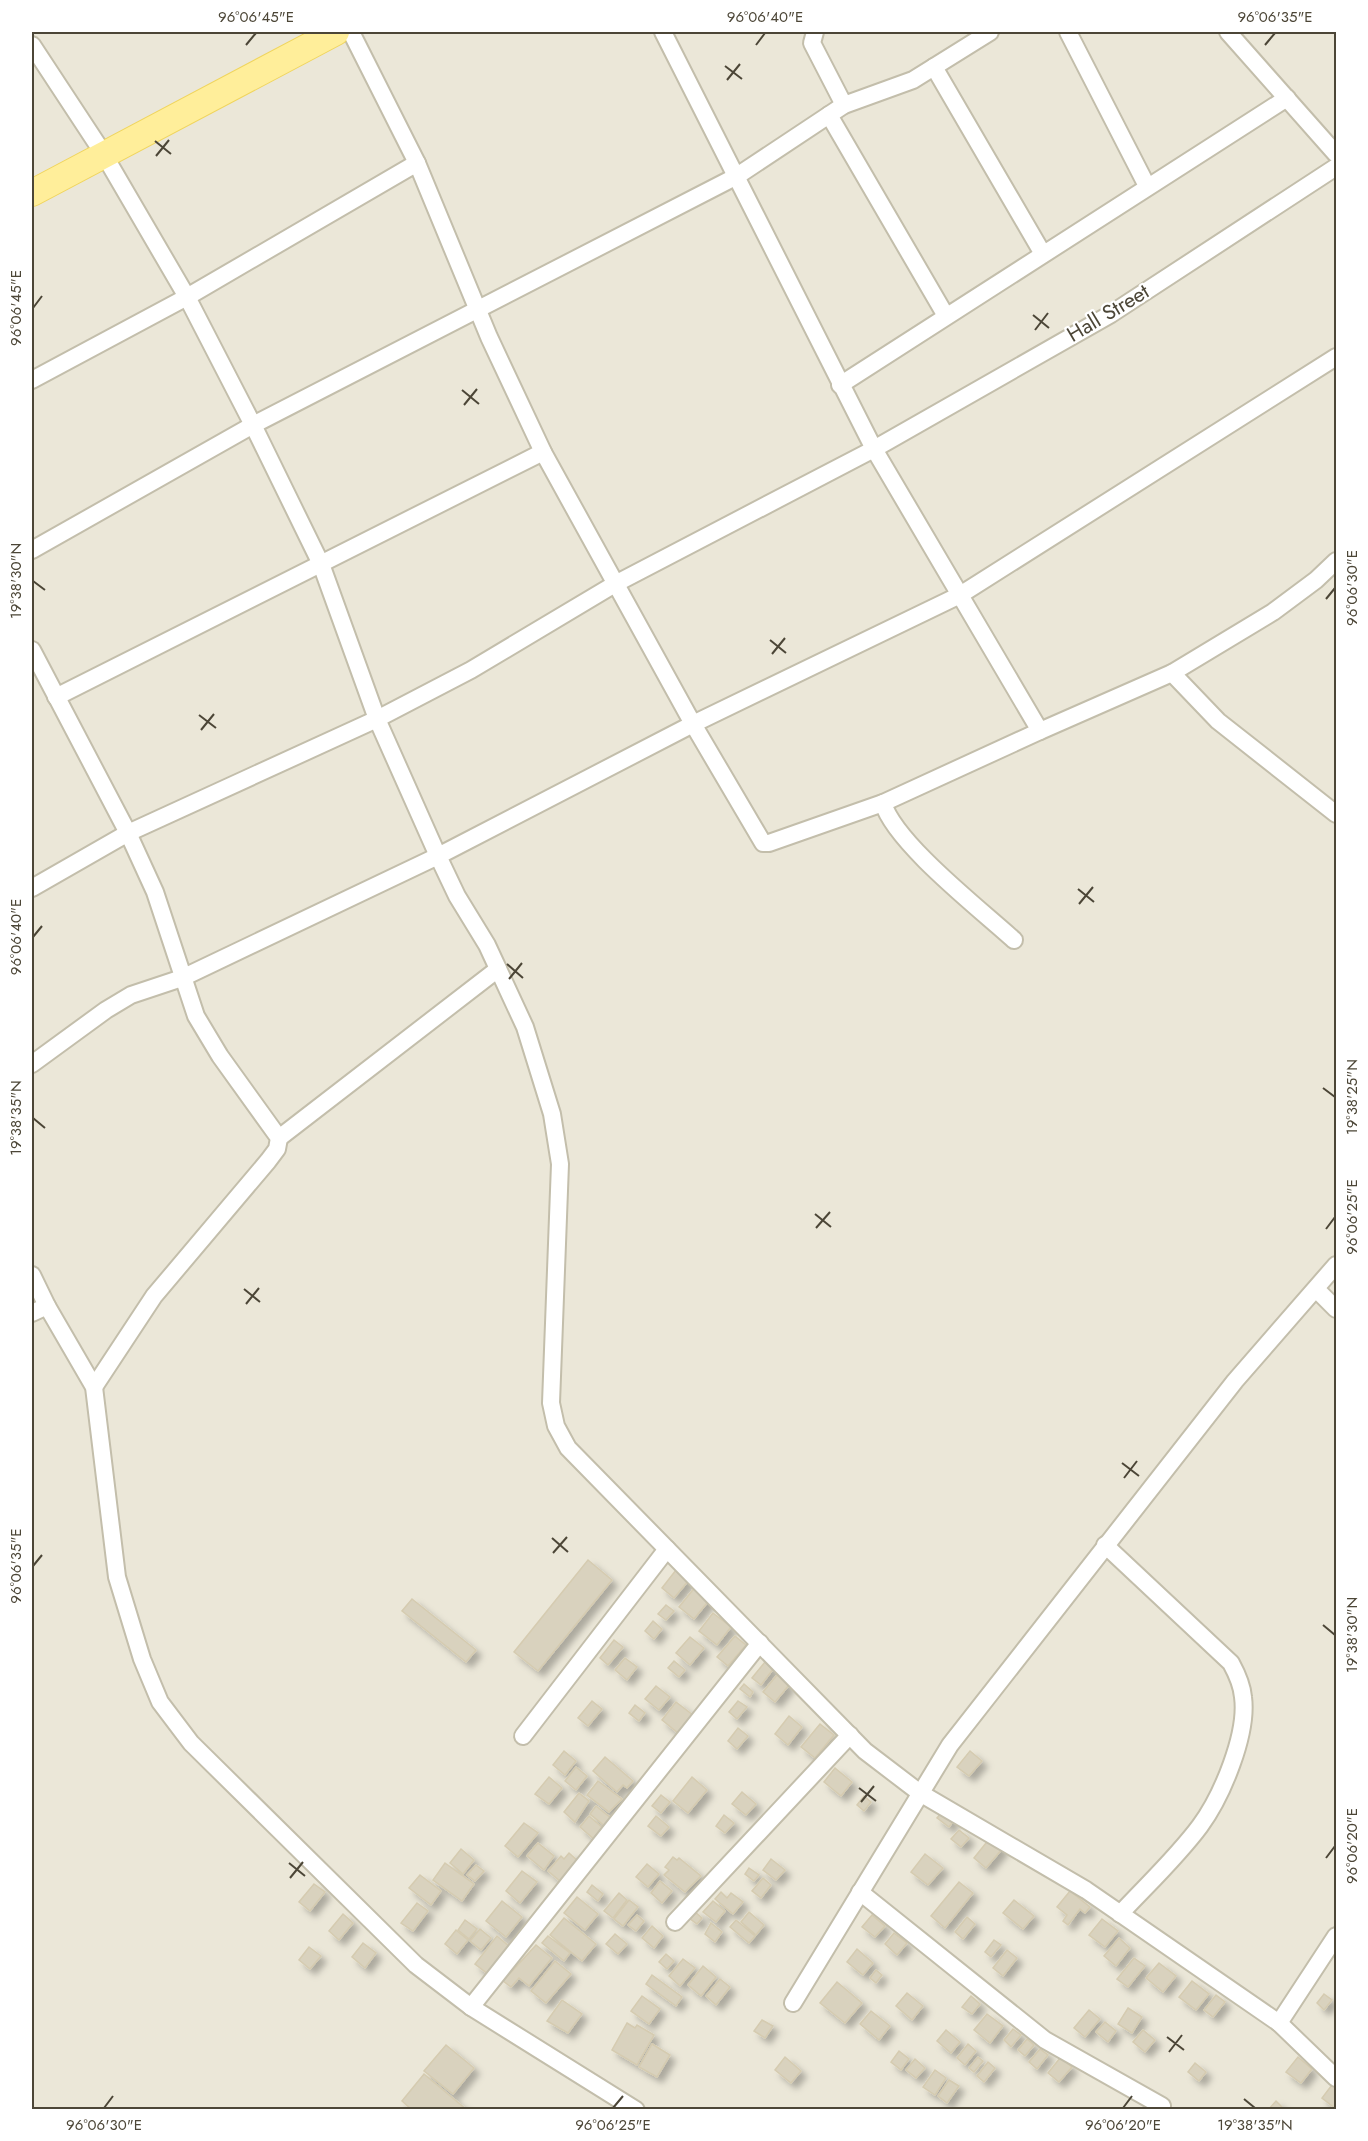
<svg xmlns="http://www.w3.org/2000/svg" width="1368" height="2141" viewBox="0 0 1368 2141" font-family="Jost,sans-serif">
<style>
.residential{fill:#ebe7d8}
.building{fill:#d9d2be;stroke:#d5cbb0;stroke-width:1.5;filter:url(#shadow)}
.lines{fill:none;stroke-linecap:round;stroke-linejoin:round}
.minor-casing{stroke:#c3beab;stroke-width:20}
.primary-casing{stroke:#f0d55e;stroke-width:28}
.minor{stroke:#fff;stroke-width:16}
.primary{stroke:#ffee9a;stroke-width:26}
.ticks{fill:none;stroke:#4c4637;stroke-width:2}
.labels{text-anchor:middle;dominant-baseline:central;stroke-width:4.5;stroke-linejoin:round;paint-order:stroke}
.street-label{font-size:21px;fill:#4c4637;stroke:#fff}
.neatline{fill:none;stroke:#4c4637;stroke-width:2}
.ticks-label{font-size:15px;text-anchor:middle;fill:#4c4637}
</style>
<defs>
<filter id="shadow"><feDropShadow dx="5.5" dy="5.5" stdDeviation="3" flood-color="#0004"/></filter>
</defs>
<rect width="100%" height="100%" fill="#f6f4ea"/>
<rect class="residential" x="32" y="32" width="1304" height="2077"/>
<g class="building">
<polygon points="588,1560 612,1580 538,1671 514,1652"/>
<polygon points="676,1570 689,1580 674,1598 662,1588"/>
<polygon points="696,1586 711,1598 694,1619 679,1607"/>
<polygon points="412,1599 476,1650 466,1662 402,1611"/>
<polygon points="666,1605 674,1611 666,1620 658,1614"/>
<polygon points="713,1613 731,1627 717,1645 699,1631"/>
<polygon points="653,1621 662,1629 654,1639 645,1631"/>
<polygon points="735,1636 746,1645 728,1666 717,1657"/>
<polygon points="690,1637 704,1648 690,1665 676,1653"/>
<polygon points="614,1640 623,1647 608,1665 600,1658"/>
<polygon points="625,1658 637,1667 627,1680 615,1670"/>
<polygon points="674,1661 685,1670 679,1677 668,1668"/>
<polygon points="765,1662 774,1668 761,1685 752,1678"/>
<polygon points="777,1675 789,1685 775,1702 763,1692"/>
<polygon points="744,1684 753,1692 750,1697 740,1689"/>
<polygon points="656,1686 670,1697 659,1710 645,1699"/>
<polygon points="592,1701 602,1709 588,1726 578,1718"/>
<polygon points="738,1701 747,1707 737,1719 729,1712"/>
<polygon points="676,1702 693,1715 678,1733 662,1720"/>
<polygon points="635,1705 645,1713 639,1721 629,1713"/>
<polygon points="789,1716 802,1727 788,1745 775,1734"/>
<polygon points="820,1724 834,1735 815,1758 801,1747"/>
<polygon points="738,1728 748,1736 737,1749 728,1741"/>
<polygon points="564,1751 576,1761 565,1775 553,1765"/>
<polygon points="970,1751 982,1761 969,1776 957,1767"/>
<polygon points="605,1757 633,1781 627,1788 623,1785 617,1792 593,1771"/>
<polygon points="576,1767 587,1776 576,1790 565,1781"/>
<polygon points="835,1768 852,1782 841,1796 824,1782"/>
<polygon points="549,1777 562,1788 549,1804 535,1794"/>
<polygon points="692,1777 707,1790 688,1813 673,1801"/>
<polygon points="598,1781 622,1799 609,1812 587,1795"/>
<polygon points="742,1792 756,1804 746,1815 732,1804"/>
<polygon points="579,1793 589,1801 575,1822 564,1812"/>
<polygon points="661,1795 670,1802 661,1813 652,1806"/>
<polygon points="864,1796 871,1802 864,1811 857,1805"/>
<polygon points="596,1806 612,1819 606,1827 590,1814"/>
<polygon points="943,1811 954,1820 949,1827 937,1818"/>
<polygon points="724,1815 734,1823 725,1833 716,1826"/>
<polygon points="589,1816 604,1829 595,1840 580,1827"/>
<polygon points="656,1816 669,1827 661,1836 648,1826"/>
<polygon points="524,1823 538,1833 518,1857 505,1846"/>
<polygon points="959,1830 969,1838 961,1847 951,1839"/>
<polygon points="990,1838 1003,1848 986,1868 974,1858"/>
<polygon points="538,1843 554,1856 544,1870 527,1856"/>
<polygon points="461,1849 474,1860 463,1874 450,1863"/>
<polygon points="569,1853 578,1861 561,1882 548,1871 561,1856 564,1859"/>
<polygon points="925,1854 943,1868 928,1885 911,1872"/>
<polygon points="673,1857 677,1860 679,1858 701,1876 685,1892 664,1875 669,1870 665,1867"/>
<polygon points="771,1859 785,1870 776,1880 763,1870"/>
<polygon points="445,1863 474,1884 462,1901 433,1880"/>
<polygon points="647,1864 659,1874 648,1887 636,1877"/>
<polygon points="476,1865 484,1871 475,1881 467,1875"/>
<polygon points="749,1868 759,1875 754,1881 745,1874"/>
<polygon points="522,1871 537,1882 520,1903 506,1891"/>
<polygon points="420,1875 441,1891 431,1905 409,1888"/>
<polygon points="763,1878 771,1885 761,1898 752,1891"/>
<polygon points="660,1881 672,1891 662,1903 651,1893"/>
<polygon points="959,1882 973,1893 945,1928 931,1916"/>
<polygon points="314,1884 325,1892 310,1911 299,1902"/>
<polygon points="592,1885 603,1894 598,1901 587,1892"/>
<polygon points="1070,1891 1090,1907 1085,1913 1080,1909 1068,1925 1063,1921 1067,1915 1057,1907"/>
<polygon points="721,1892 727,1898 731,1893 743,1902 733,1914 715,1899"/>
<polygon points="619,1893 627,1900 613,1918 604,1911"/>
<polygon points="577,1897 598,1914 585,1930 564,1913"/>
<polygon points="629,1900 638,1907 623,1926 614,1919"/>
<polygon points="1014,1900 1034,1916 1023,1929 1003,1913"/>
<polygon points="502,1901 522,1917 506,1937 486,1921"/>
<polygon points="713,1901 725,1911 716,1922 703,1912"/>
<polygon points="417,1903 428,1911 413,1931 401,1923"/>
<polygon points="694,1911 702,1918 697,1924 689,1918"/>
<polygon points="749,1912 764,1925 756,1935 741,1922"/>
<polygon points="343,1914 353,1923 339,1940 329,1931"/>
<polygon points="637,1915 644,1921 636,1931 628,1925"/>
<polygon points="872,1915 885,1926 875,1937 862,1927"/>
<polygon points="967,1917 975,1924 963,1939 955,1932"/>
<polygon points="564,1918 596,1944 582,1961 550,1935"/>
<polygon points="1102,1919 1118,1931 1105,1947 1089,1935"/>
<polygon points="465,1920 477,1929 469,1939 458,1930"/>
<polygon points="736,1920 755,1936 749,1943 730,1927"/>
<polygon points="711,1923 722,1932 715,1942 705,1934"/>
<polygon points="652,1926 663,1936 654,1948 642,1938"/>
<polygon points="480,1929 491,1938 481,1950 470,1941"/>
<polygon points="456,1930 468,1940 457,1954 445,1944"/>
<polygon points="894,1933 907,1943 897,1955 885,1944"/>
<polygon points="615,1934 627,1944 618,1954 606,1944"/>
<polygon points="497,1936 510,1947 488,1974 475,1964"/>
<polygon points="548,1936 570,1953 564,1961 542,1943"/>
<polygon points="1119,1938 1130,1948 1116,1966 1104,1956"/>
<polygon points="994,1940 1001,1945 991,1957 985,1952"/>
<polygon points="363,1943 376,1953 365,1968 352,1957"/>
<polygon points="536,1945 552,1958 529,1986 519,1978 511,1987 503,1981"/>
<polygon points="309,1947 321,1956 310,1969 299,1960"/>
<polygon points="857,1949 873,1963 863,1975 847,1962"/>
<polygon points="1007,1950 1017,1958 1003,1976 993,1968"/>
<polygon points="666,1954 674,1961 667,1969 659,1962"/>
<polygon points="1134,1958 1145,1966 1128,1987 1117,1979"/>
<polygon points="683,1959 695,1968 680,1986 669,1976"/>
<polygon points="555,1961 571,1974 546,2003 531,1991"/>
<polygon points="1159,1963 1176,1976 1163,1992 1146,1978"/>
<polygon points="703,1966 716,1977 701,1996 688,1985"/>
<polygon points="876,1970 882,1975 876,1983 870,1978"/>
<polygon points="652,1975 682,1997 676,2006 646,1984"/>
<polygon points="720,1979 730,1987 716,2005 706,1996"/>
<polygon points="1192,1981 1209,1994 1196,2010 1179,1997"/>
<polygon points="837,1982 862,2003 845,2023 820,2003"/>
<polygon points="907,1993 923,2006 912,2020 896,2006"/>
<polygon points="1324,1994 1332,2000 1324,2010 1317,2003"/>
<polygon points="1216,1995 1225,2002 1213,2017 1204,2010"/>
<polygon points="642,1996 660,2009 649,2024 631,2011"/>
<polygon points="971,1996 980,2004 972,2014 962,2007"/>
<polygon points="562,2000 582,2014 568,2033 547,2021"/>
<polygon points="1128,2008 1142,2017 1132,2033 1118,2024"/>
<polygon points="1089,2010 1100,2019 1085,2037 1074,2028"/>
<polygon points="871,2011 890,2026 879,2040 860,2024"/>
<polygon points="987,2014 1003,2026 990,2043 974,2030"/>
<polygon points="762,2020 773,2026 765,2038 754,2031"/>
<polygon points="1105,2022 1116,2031 1108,2042 1096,2032"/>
<polygon points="627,2023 635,2028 637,2025 654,2035 637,2065 612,2050"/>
<polygon points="1013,2029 1021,2035 1011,2047 1004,2040"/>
<polygon points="946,2030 960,2042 951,2053 937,2041"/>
<polygon points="1143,2030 1155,2040 1145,2052 1133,2042"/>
<polygon points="1027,2039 1034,2045 1025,2056 1018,2050"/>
<polygon points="652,2044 670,2055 657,2077 639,2067"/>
<polygon points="968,2044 976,2051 965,2065 957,2058"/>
<polygon points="446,2045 474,2068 453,2094 424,2071"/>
<polygon points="1040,2049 1048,2055 1037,2069 1029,2062"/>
<polygon points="899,2051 909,2059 901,2070 891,2062"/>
<polygon points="785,2057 801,2071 791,2083 775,2070"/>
<polygon points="978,2057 983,2061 974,2072 969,2068"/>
<polygon points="1298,2057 1312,2069 1301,2083 1286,2072"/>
<polygon points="1060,2058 1072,2067 1059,2082 1048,2073"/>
<polygon points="915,2059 925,2068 916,2078 906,2070"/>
<polygon points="988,2062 995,2068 984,2082 977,2076"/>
<polygon points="1195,2063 1206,2072 1199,2081 1188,2072"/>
<polygon points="935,2070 946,2078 935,2095 923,2087"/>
<polygon points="424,2074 467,2110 412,2110 402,2101"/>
<polygon points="949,2080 959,2086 947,2103 938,2096"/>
<polygon points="1335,2081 1336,2082 1336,2109 1322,2098"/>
<polygon points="1276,2101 1285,2110 1268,2110"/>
</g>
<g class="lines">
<g class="minor-casing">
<g id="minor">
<polyline points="351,32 417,163 489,337 543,452 693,724 763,843 769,843 883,803 1040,731"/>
<polyline points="663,32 874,449 1040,731 1172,673 1273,612 1316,580 1336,561"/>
<polyline points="815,32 812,43 844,105"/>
<polyline points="1068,32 1147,186"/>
<polyline points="1228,32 1336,154"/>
<polyline points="32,45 103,153 187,297 253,425 321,564 377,719 438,856 457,896 487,945 525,1027 552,1114 560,1164 551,1403 556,1426 568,1448 865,1751 920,1793 1086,1890 1279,2023 1336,2078"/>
<polyline points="934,67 1043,254"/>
<polyline points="829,115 946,316"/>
<polyline points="32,380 187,297 417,163"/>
<polyline points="840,385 1287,98"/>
<polyline points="32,550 253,425 737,176 844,105 913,80 990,32"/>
<polyline points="32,650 128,833 377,719 471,670 615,584 874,449 1111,314 1336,167"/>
<polyline points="1172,673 1218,721 1336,814"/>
<polyline points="56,697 543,452"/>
<path d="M 883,803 C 895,843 980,909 1014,940"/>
<polyline points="32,888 128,833 155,892 196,1016 220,1056 279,1138 277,1149 268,1161 154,1296 94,1387"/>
<polyline points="32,1064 106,1010 131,995 182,978 438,856 693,724 960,595 1336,357"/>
<polyline points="279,1138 498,969"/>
<polyline points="32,1275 47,1306 32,1313"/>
<polyline points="1317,1290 1336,1309"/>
<polyline points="47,1306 94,1387 117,1577 142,1659 160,1702 191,1743 416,1965 471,2007 636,2110"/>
<path d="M 1105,1545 L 1231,1663 C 1237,1674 1242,1685 1243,1697 C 1248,1734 1222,1796 1200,1826 C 1177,1857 1147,1885 1120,1914"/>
<polyline points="523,1736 667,1549"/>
<polyline points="860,1892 1045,2040 1162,2106"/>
<polyline points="675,1922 850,1735"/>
<polyline points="793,2003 950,1745 1235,1381 1336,1265"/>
<polyline points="471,2007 760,1643"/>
<polyline points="1279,2023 1336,1936"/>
</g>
</g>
<g class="primary-casing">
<polyline id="primary" points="32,193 336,32"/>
</g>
<use href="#minor" class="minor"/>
<use href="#primary" class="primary"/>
</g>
<path class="ticks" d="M 246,45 L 256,33M 756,45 L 765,33M 1265,45 L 1275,33M 725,66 L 742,79M 727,80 L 740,64M 155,141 L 171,154M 156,156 L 169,140M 33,308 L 42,296M 1033,315 L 1049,328M 1035,330 L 1048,313M 462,390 L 479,404M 464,405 L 477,389M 33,581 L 45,590M 1326,599 L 1335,588M 770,640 L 786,653M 772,654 L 785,638M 199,715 L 216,728M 201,730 L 214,714M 1078,889 L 1094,902M 1079,904 L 1093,887M 33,937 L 42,926M 507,964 L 523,978M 509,979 L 522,963M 1323,1088 L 1335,1097M 33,1118 L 45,1128M 815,1214 L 831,1227M 816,1228 L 830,1212M 1326,1229 L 1335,1217M 244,1289 L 260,1302M 246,1304 L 259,1288M 1122,1463 L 1139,1476M 1124,1478 L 1137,1461M 552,1538 L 568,1552M 553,1553 L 567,1537M 33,1566 L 42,1555M 1323,1625 L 1335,1635M 859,1788 L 876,1801M 861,1802 L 874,1786M 1326,1858 L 1335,1846M 289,1863 L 305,1876M 290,1878 L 303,1862M 1167,2037 L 1184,2050M 1169,2052 L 1182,2035M 1244,2099 L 1255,2108M 104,2108 L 113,2096M 613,2108 L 623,2096M 1123,2108 L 1132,2096"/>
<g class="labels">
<g class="street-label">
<text transform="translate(1108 313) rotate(-31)">Hall Street</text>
</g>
</g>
<rect width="1368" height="2141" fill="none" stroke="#ffffff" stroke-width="66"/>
<rect x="33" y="33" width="1302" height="2075" class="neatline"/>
<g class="ticks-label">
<text x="256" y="22">96°06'45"E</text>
<text x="765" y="22">96°06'40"E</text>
<text x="1275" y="22">96°06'35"E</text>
<text transform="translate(16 308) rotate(-90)" y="5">96°06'45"E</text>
<text transform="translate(16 581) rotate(-90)" y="5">19°38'30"N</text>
<text transform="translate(1352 588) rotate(-90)" y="5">96°06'30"E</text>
<text transform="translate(16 937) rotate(-90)" y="5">96°06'40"E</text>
<text transform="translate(1352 1097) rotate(-90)" y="5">19°38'25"N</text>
<text transform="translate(16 1118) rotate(-90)" y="5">19°38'35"N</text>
<text transform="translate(1352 1217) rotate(-90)" y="5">96°06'25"E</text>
<text transform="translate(16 1566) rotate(-90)" y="5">96°06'35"E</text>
<text transform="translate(1352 1635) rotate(-90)" y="5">19°38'30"N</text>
<text transform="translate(1352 1846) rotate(-90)" y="5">96°06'20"E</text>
<text x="104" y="2130">96°06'30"E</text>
<text x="613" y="2130">96°06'25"E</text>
<text x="1123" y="2130">96°06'20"E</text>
<text x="1255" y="2130">19°38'35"N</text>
</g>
</svg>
